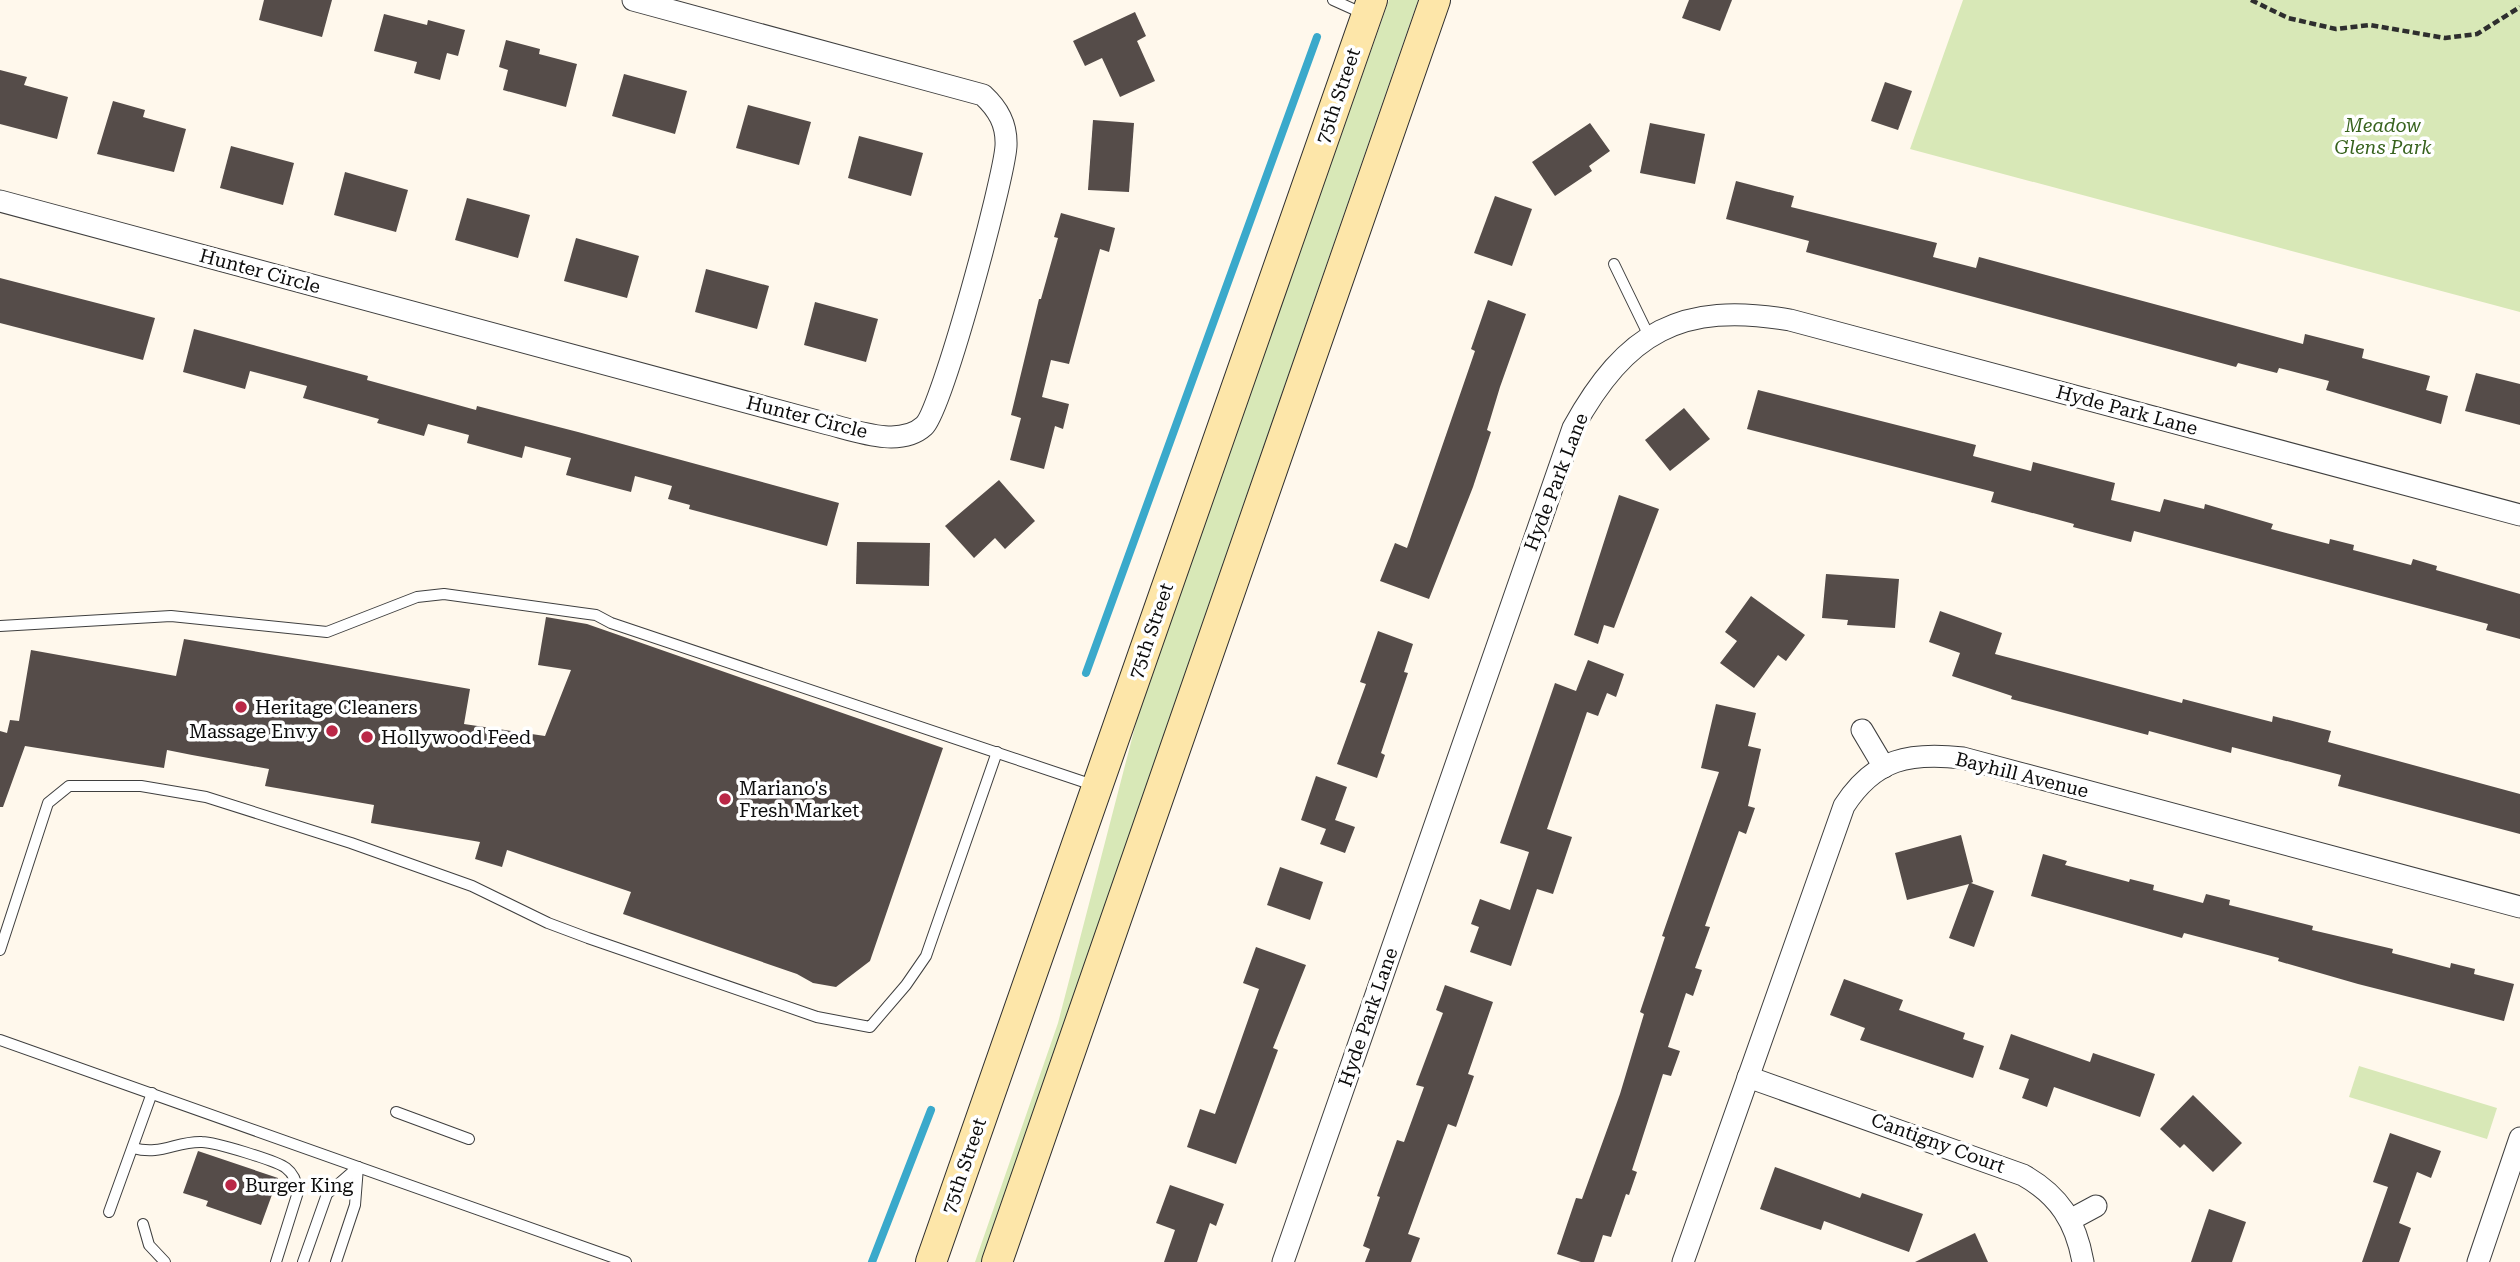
<svg xmlns="http://www.w3.org/2000/svg" width="2520" height="1262" viewBox="0 0 2520 1262" font-family="'Roboto Serif',serif">
<style>
.green{fill:#d8e8b7}
.lines{fill:none;stroke-linecap:round;stroke-linejoin:round}
.stream{stroke:#3aa9cb;stroke-width:8}
.building{fill:#554c49}
.service-casing{stroke:#3f3f3f;stroke-width:12}
.minor-casing{stroke:#3f3f3f;stroke-width:23}
.secondary-casing{stroke:#2e2e2e;stroke-width:32}
.path{stroke:#2e2e2e;stroke-width:4.5;stroke-dasharray:7 3.5;stroke-linecap:butt}
.service{stroke:#fff;stroke-width:10}
.minor{stroke:#fff;stroke-width:21}
.secondary{stroke:#fde6a9;stroke-width:30}
.poi-dot{fill:#ba2746;stroke:#fff;stroke-width:2.5}
.labels{text-anchor:middle;dominant-baseline:central;stroke-width:7;stroke-linejoin:round;paint-order:stroke}
.street-label{font-size:19px;fill:#0c0c0c;stroke:#fff}
.park-label{font-size:19px;font-style:italic;fill:#38631e;stroke:#fff}
.poi-label{font-size:19px;fill:#0c0c0c;stroke:#fff;text-anchor:start}
</style>
<rect width="100%" height="100%" fill="#fff8ec"/>
<g class="green">
<polygon points="1389,0 1418,0 981,1262 975,1262 1058,1023 1142,700"/>
<polygon points="1963,0 2520,0 2520,312 1910,149"/>
<polygon points="2359,1066 2497,1108 2487,1139 2349,1097"/>
</g>
<g class="lines">
<g class="stream">
<polyline points="1086,673 1317,37"/>
<polyline points="872,1262 931,1110"/>
</g>
</g>
<g class="building">
<polygon points="264,0 332,0 322,37 259,20"/>
<polygon points="1689,0 1732,0 1720,31 1682,18"/>
<polygon points="1135,12 1146,36 1137,41 1155,81 1120,97 1102,58 1085,66 1073,41"/>
<polygon points="384,14 427,25 428,20 465,30 458,56 447,53 440,80 414,73 417,62 374,51"/>
<polygon points="506,40 540,49 539,54 577,64 566,107 503,90 508,70 499,67"/>
<polygon points="0,70 27,77 24,85 68,97 57,139 0,124"/>
<polygon points="624,74 687,91 675,134 612,116"/>
<polygon points="1885,82 1912,91 1898,130 1871,121"/>
<polygon points="113,101 145,110 143,117 186,129 174,172 97,154"/>
<polygon points="748,105 811,122 799,165 736,148"/>
<polygon points="1093,120 1134,123 1129,192 1088,190"/>
<polygon points="1590,123 1610,151 1589,166 1592,171 1555,196 1532,162"/>
<polygon points="1650,123 1705,134 1695,184 1640,173"/>
<polygon points="859,136 923,153 911,196 848,178"/>
<polygon points="231,146 294,163 283,205 220,188"/>
<polygon points="345,172 408,190 396,232 334,215"/>
<polygon points="1736,181 1794,196 1791,207 1937,243 1933,257 1976,268 1979,257 2303,344 2305,334 2364,349 2362,358 2430,376 2426,390 2448,396 2441,424 2326,390 2329,381 2279,368 2277,373 2238,363 2236,367 1806,252 1809,241 1726,219"/>
<polygon points="1495,196 1532,209 1512,266 1474,253"/>
<polygon points="467,198 530,215 518,258 455,240"/>
<polygon points="1061,213 1115,228 1109,252 1100,249 1069,364 1051,360 1042,397 1069,404 1063,429 1055,426 1044,469 1010,460 1021,418 1011,415 1039,299 1041,299 1058,238 1054,237"/>
<polygon points="576,238 639,256 627,298 564,281"/>
<polygon points="706,269 769,286 757,329 695,312"/>
<polygon points="0,278 155,318 143,360 0,323"/>
<polygon points="1488,300 1526,314 1500,387 1487,430 1491,432 1473,487 1429,599 1380,581 1395,543 1407,548 1475,351 1471,349"/>
<polygon points="815,302 878,319 866,362 804,345"/>
<polygon points="194,329 368,376 367,380 476,410 477,406 578,432 839,503 827,546 689,509 690,505 668,499 672,486 635,476 631,492 566,475 571,458 525,446 522,458 467,443 469,435 428,424 424,436 377,423 379,419 303,398 307,386 250,371 245,389 183,372"/>
<polygon points="2476,373 2520,384 2520,425 2465,411"/>
<polygon points="1758,390 1976,445 1973,456 2031,471 2033,462 2115,483 2111,500 2160,512 2164,499 2204,509 2205,504 2273,524 2271,529 2329,544 2330,539 2354,545 2353,550 2411,565 2413,559 2437,566 2436,570 2520,594 2520,639 2486,630 2488,624 2134,531 2131,542 2073,527 2074,524 1991,502 1994,492 1747,429"/>
<polygon points="1684,408 1710,439 1670,471 1645,440"/>
<polygon points="999,480 1035,521 1005,549 995,538 974,558 945,526"/>
<polygon points="1619,495 1659,509 1614,628 1604,625 1598,644 1574,635"/>
<polygon points="857,542 930,543 929,586 856,584"/>
<polygon points="1826,574 1899,579 1895,628 1847,625 1848,620 1822,618"/>
<polygon points="1751,596 1805,635 1786,661 1778,655 1754,688 1720,663 1737,641 1725,632"/>
<polygon points="1940,611 2002,633 1995,654 2182,703 2183,699 2272,722 2273,716 2331,731 2328,742 2520,794 2520,834 2338,786 2341,775 2232,747 2231,753 2149,731 2148,735 2011,699 2012,696 1952,676 1960,653 1929,642"/>
<polygon points="546,617 587,624 943,748 870,961 836,987 813,983 797,974 623,914 631,892 507,850 502,867 475,859 480,842 371,823 374,805 265,786 269,769 192,755 167,750 164,768 25,746 3,807 0,807 0,731 7,733 10,720 19,721 31,650 176,676 184,639 470,689 464,724 545,736 571,670 538,665"/>
<polygon points="1378,631 1413,644 1404,672 1408,673 1381,753 1385,755 1377,778 1337,764 1366,684 1360,682"/>
<polygon points="1588,660 1624,674 1616,697 1607,693 1598,716 1587,712 1547,829 1572,837 1553,894 1537,889 1511,966 1470,952 1479,927 1471,924 1480,899 1510,910 1529,852 1500,843 1555,683 1576,691"/>
<polygon points="1716,704 1756,713 1748,746 1761,749 1748,806 1755,808 1746,834 1739,831 1705,926 1710,927 1695,968 1702,970 1693,996 1686,993 1668,1047 1680,1051 1671,1076 1663,1074 1632,1170 1637,1172 1629,1195 1626,1194 1611,1237 1603,1235 1594,1262 1581,1262 1557,1254 1576,1198 1582,1199 1620,1094 1644,1014 1640,1012 1665,937 1662,936 1719,772 1701,768"/>
<polygon points="1316,776 1347,787 1335,820 1355,827 1345,853 1320,844 1326,829 1301,820"/>
<polygon points="1961,835 1973,882 1971,883 1994,891 1974,947 1949,938 1969,884 1907,900 1895,853"/>
<polygon points="2043,854 2067,861 2065,865 2129,882 2130,879 2154,885 2153,890 2203,903 2206,894 2230,900 2229,905 2313,926 2312,930 2393,949 2392,953 2450,968 2451,963 2475,969 2474,974 2514,984 2504,1021 2358,984 2278,961 2279,958 2184,933 2182,938 2031,896"/>
<polygon points="1280,867 1323,882 1310,920 1267,905"/>
<polygon points="1256,947 1306,965 1273,1048 1278,1050 1236,1164 1187,1147 1200,1109 1215,1114 1259,989 1243,983"/>
<polygon points="1844,979 1903,1000 1899,1010 1965,1033 1963,1039 1984,1046 1973,1078 1860,1040 1865,1028 1830,1015"/>
<polygon points="1445,985 1493,1002 1468,1074 1474,1076 1456,1127 1448,1124 1408,1234 1420,1238 1411,1262 1365,1262 1370,1249 1363,1246 1380,1197 1377,1196 1397,1140 1404,1142 1424,1087 1416,1085 1443,1013 1436,1010"/>
<polygon points="2011,1034 2090,1062 2093,1053 2155,1074 2140,1117 2054,1087 2047,1107 2022,1098 2029,1079 1999,1069"/>
<polygon points="2193,1095 2242,1143 2213,1172 2184,1144 2180,1148 2160,1129"/>
<polygon points="2390,1133 2441,1151 2431,1178 2417,1172 2399,1223 2411,1228 2399,1262 2362,1262 2388,1187 2373,1182"/>
<polygon points="198,1151 278,1178 261,1225 206,1206 208,1201 183,1193"/>
<polygon points="1775,1167 1860,1198 1862,1193 1923,1214 1909,1252 1824,1221 1821,1230 1760,1209"/>
<polygon points="1170,1185 1224,1204 1216,1226 1210,1223 1197,1262 1164,1262 1175,1230 1156,1223"/>
<polygon points="2209,1209 2246,1222 2232,1262 2191,1262"/>
<polygon points="1975,1233 1988,1262 1915,1262"/>
</g>
<g class="lines">
<g class="service-casing">
<g id="service">
<polyline points="1333,0 1364,14"/>
<polyline points="1614,264 1649,336"/>
<polyline points="0,626 171,616 327,632 417,597 444,594 581,613 596,615 611,623 1096,786"/>
<polyline points="0,950 48,803 69,786 141,786 206,797 351,843 472,886 548,923 588,938 817,1017 870,1027 906,985 926,956 997,752"/>
<polyline points="0,1040 626,1262"/>
<polyline points="396,1112 469,1139"/>
<path d="M 133,1148 C 161,1156 176,1141 202,1142 C 215,1142 277,1161 286,1168 C 294,1174 297,1183 298,1192 L 276,1262"/>
<polyline points="109,1212 152,1093"/>
<polyline points="143,1224 149,1245 165,1262"/>
<polyline points="303,1262 327,1194 358,1167"/>
<polyline points="336,1262 355,1205 358,1167"/>
</g>
</g>
<g class="minor-casing">
<g id="minor">
<path d="M 0,201 L 828,424 C 856,431 900,448 924,426 C 942,410 1004,179 1006,146 C 1007,124 998,109 983,95 L 633,0"/>
<polyline points="1862,730 1884,767"/>
<path d="M 1748,1077 L 2023,1175 C 2059,1195 2076,1222 2083,1262"/>
<polyline points="2070,1220 2096,1206"/>
<path d="M 1283,1262 L 1573,428 C 1626,332 1681,301 1790,320 L 2520,515"/>
<path d="M 1683,1262 L 1844,806 C 1875,758 1910,752 1963,758 L 2520,907"/>
<polyline points="2478,1262 2520,1138"/>
</g>
</g>
<g class="secondary-casing">
<g id="secondary">
<polyline points="931,1262 1372,0"/>
<polyline points="997,1262 1435,0"/>
</g>
</g>
<polyline class="path" points="2251,0 2288,18 2336,29 2370,25 2445,38 2477,34 2520,7"/>
<use href="#service" class="service"/>
<use href="#minor" class="minor"/>
<use href="#secondary" class="secondary"/>
</g>
<g class="poi-dot">
<circle cx="241" cy="707" r="7"/>
<circle cx="332" cy="731" r="7"/>
<circle cx="367" cy="737" r="7"/>
<circle cx="725" cy="799" r="7"/>
<circle cx="231" cy="1185" r="7"/>
</g>
<g class="labels">
<g class="street-label">
<text transform="translate(1338 96) rotate(-71)">75th Street</text>
<text transform="translate(260 271) rotate(15)">Hunter Circle</text>
<text transform="translate(2127 410) rotate(15)">Hyde Park Lane</text>
<text transform="translate(807 417) rotate(14)">Hunter Circle</text>
<text transform="translate(1556 482) rotate(-69)">Hyde Park Lane</text>
<text transform="translate(1151 631) rotate(-71)">75th Street</text>
<text transform="translate(2022 775) rotate(14)">Bayhill Avenue</text>
<text transform="translate(1368 1017) rotate(-71)">Hyde Park Lane</text>
<text transform="translate(1938 1143) rotate(20)">Cantigny Court</text>
<text transform="translate(964 1166) rotate(-71)">75th Street</text>
</g>
<g class="park-label">
<text x="2383" y="125">Meadow<tspan x="2383" dy="22">Glens Park</tspan></text>
</g>
<g class="poi-label">
<text x="255" y="707">Heritage Cleaners</text>
<text x="318" y="731" text-anchor="end">Massage Envy</text>
<text x="381" y="737">Hollywood Feed</text>
<text x="739" y="788">Mariano's<tspan x="739" dy="22">Fresh Market</tspan></text>
<text x="245" y="1185">Burger King</text>
</g>
</g>
</svg>
